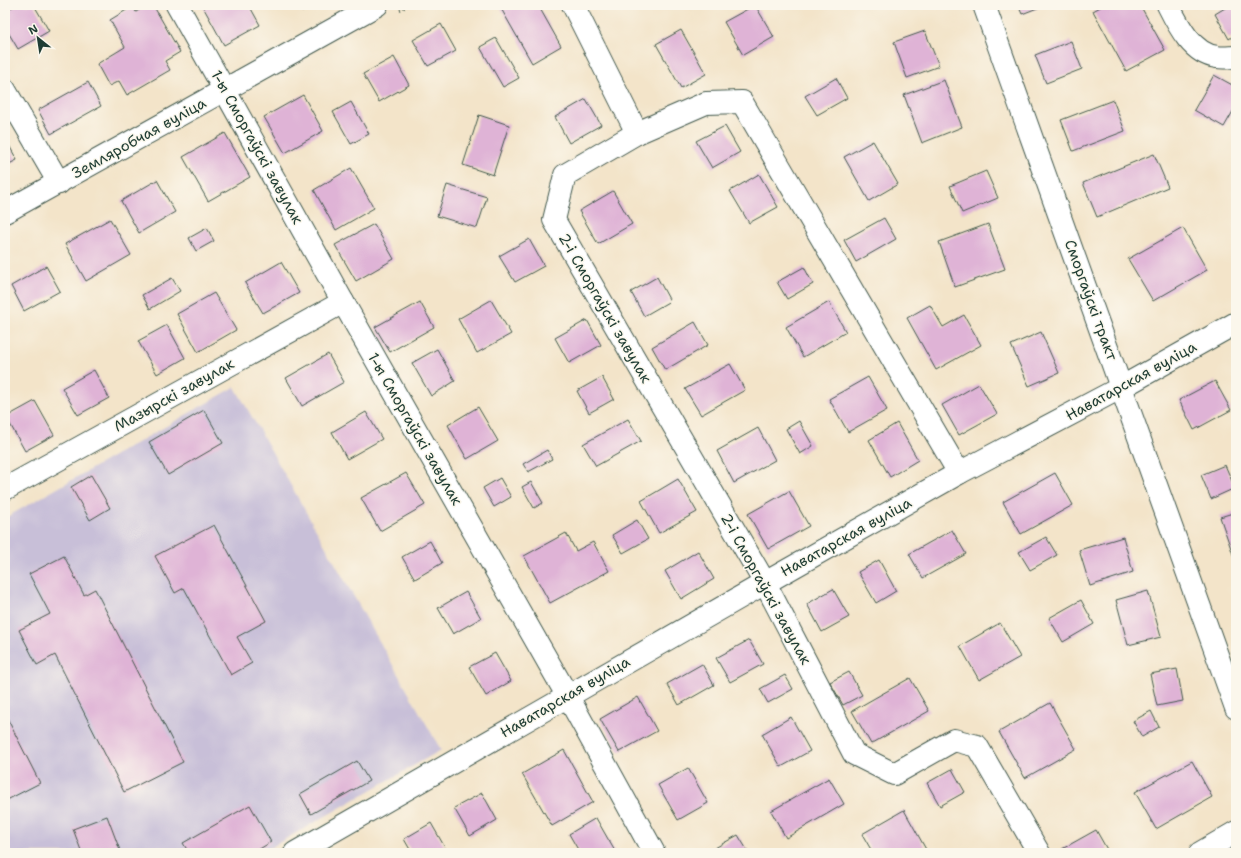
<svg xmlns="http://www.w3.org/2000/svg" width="1241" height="858" viewBox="0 0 1241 858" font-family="'Shantell Sans',sans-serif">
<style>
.industrial{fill:#c8bfd8}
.building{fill:#dfb3d6}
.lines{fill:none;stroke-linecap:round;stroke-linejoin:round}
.minor-casing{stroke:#3f564a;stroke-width:24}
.path{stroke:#3f564a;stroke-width:2.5;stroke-dasharray:1 3;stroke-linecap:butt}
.minor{stroke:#fff;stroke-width:22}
.labels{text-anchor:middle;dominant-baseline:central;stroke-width:3;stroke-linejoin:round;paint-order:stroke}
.street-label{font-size:15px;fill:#1f3d34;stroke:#fbf7ec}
</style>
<rect width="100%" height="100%" fill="#fbf7ec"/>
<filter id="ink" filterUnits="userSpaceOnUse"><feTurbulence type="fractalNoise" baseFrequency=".025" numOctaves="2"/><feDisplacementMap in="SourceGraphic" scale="8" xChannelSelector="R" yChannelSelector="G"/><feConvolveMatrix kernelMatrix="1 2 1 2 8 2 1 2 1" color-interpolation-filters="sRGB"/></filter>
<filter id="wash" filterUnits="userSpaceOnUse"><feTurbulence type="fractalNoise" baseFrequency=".012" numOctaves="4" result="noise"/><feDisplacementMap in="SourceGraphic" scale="16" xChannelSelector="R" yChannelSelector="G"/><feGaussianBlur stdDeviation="0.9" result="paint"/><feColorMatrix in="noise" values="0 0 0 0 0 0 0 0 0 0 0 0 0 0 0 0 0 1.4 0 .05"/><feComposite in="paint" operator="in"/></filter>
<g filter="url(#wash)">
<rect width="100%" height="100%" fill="#f3e4c9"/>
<polygon class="industrial" points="235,387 441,750 261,853 11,853 5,842 5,518"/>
<g id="blocks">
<g class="building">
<polygon points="16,5 34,5 49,31 18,49 5,27 5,11"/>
<polygon points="147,5 153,5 180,52 165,61 170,70 127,95 119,81 109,86 97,64 125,47 110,20 133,6 136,12"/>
<polygon points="202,5 249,5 260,25 224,45"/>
<polygon points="299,5 315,5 302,12"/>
<polygon points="499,5 538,5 561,46 532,63"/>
<polygon points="755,5 774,37 743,55 724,22"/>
<polygon points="1018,5 1045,5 1022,14"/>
<polygon points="1104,5 1140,5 1165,50 1126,71 1093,11"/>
<polygon points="1230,5 1236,5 1236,34 1229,39 1215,14"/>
<polygon points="441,24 456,51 428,66 413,40"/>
<polygon points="681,30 706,74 681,88 656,44"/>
<polygon points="925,31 939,66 907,78 894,42"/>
<polygon points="496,38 519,78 503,87 480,47"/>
<polygon points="1071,41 1082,69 1046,83 1035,55"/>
<polygon points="394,57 409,85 379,102 363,74"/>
<polygon points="1214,75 1236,87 1236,106 1224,127 1194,110"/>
<polygon points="836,78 847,98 817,115 805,96"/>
<polygon points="944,80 962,127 922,143 904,95"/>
<polygon points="88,82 101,106 51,134 38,110"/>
<polygon points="303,95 323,131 285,153 264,117"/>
<polygon points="586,99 601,125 569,143 555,117"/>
<polygon points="1113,100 1125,131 1073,151 1061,120"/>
<polygon points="351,102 369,134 351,144 333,112"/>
<polygon points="479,115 509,125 493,175 463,165"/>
<polygon points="725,126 740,152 712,168 696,141"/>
<polygon points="225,133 250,177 208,201 183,157"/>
<polygon points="5,138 17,160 5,166"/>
<polygon points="873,141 898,184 869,201 844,157"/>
<polygon points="1154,154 1168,187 1097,217 1083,183"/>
<polygon points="351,168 374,208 336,230 314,190"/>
<polygon points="986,171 998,198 962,213 950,186"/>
<polygon points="759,174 778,207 749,223 730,191"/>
<polygon points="157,180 175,212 139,233 121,201"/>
<polygon points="447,185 487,197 477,228 437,216"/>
<polygon points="613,191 632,224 598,244 579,211"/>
<polygon points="884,218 896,239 856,262 844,240"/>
<polygon points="110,219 131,255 86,281 65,244"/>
<polygon points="374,224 394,259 356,281 335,245"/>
<polygon points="988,224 1005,269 955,287 939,242"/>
<polygon points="207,228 214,241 196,251 189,238"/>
<polygon points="1183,228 1207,270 1153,301 1128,259"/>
<polygon points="529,239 544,266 515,282 499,256"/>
<polygon points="281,262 299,293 263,313 245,283"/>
<polygon points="46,266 60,291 24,311 11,286"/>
<polygon points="804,267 813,284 787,299 777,282"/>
<polygon points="657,277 670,301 644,316 631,292"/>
<polygon points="172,278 180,291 150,309 142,295"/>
<polygon points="214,293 236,330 198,352 177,314"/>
<polygon points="491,300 511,334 477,353 458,319"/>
<polygon points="420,302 434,327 390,352 375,327"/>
<polygon points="829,302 846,332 803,357 786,327"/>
<polygon points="930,305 943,327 964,315 981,345 936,370 907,318"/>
<polygon points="587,320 601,345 569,363 555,338"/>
<polygon points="695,322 708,345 665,370 652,347"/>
<polygon points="167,325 185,358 157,374 138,341"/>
<polygon points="1041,332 1059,373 1029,386 1011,345"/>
<polygon points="437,349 455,381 431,396 412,363"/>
<polygon points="328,354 344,382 302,406 286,378"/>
<polygon points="730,364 745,390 701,415 685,389"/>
<polygon points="94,370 109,398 78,415 62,388"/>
<polygon points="602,377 614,399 589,413 577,391"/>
<polygon points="868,377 887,410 848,432 829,399"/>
<polygon points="1215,381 1231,410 1194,430 1179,400"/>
<polygon points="979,384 997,414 959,435 942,405"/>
<polygon points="35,401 54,435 25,451 6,417"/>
<polygon points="478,407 498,441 467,459 448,425"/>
<polygon points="204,410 223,443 168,475 149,442"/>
<polygon points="366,412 382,439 347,459 332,432"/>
<polygon points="628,419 641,441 596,466 583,444"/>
<polygon points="799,421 813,446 800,454 786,429"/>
<polygon points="897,423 918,460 890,477 869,440"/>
<polygon points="758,428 775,460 734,483 717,451"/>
<polygon points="547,450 552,459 528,472 523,464"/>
<polygon points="1225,465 1235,488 1211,499 1201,475"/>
<polygon points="406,473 425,505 380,531 361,498"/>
<polygon points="1055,473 1073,505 1021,534 1003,502"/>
<polygon points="91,475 110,508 90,520 71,487"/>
<polygon points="500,478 511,497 494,507 483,488"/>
<polygon points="678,479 697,512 659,533 641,501"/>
<polygon points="531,482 543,503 534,508 522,487"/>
<polygon points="789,491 809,526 768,549 748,514"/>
<polygon points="1236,512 1236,563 1220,517"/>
<polygon points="637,520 648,539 623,553 612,535"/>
<polygon points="214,525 266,621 237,637 252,663 231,675 184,588 175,593 155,556"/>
<polygon points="952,530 966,554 923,578 909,554"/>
<polygon points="566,533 576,551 593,542 609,571 550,603 524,556"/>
<polygon points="1046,537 1057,555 1030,570 1019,552"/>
<polygon points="1123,537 1133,572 1090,586 1079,550"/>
<polygon points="430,541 442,563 415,579 402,557"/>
<polygon points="698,551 714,579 681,599 665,571"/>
<polygon points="64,556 84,595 95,589 183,762 124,792 55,655 37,665 19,630 50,614 29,574"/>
<polygon points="879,560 896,591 876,603 858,572"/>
<polygon points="833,589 849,617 822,632 807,604"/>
<polygon points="1148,591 1161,637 1128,645 1116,600"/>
<polygon points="466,592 481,618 453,634 438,608"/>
<polygon points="1081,600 1094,624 1063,642 1049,618"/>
<polygon points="1000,623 1020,657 979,680 960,646"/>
<polygon points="749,640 763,664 730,682 716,658"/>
<polygon points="495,653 511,681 486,696 469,667"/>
<polygon points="702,664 714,685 679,705 667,684"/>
<polygon points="1177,669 1183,701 1157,706 1150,674"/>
<polygon points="849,672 862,695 843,705 830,682"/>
<polygon points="785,675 793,689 768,703 760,689"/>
<polygon points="910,678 929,711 871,744 852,711"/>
<polygon points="638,697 657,731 619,752 600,719"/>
<polygon points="1050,703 1076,749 1025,778 999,732"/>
<polygon points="1151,711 1159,727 1142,737 1133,721"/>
<polygon points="5,714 40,783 5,801"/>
<polygon points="791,717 810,751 781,767 762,734"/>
<polygon points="564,750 593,802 552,826 522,774"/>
<polygon points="357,761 369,781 311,814 300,794"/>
<polygon points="1192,761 1212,797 1156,829 1135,792"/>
<polygon points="688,768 708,803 678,820 658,785"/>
<polygon points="952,769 965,792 940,806 927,783"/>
<polygon points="829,778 844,804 786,838 771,811"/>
<polygon points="482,793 497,820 470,836 454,808"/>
<polygon points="250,805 271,842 253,853 189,853 183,843"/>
<polygon points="904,810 928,853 873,853 862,834"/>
<polygon points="107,816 121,853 82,853 73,829"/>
<polygon points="596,818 616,853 580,853 569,834"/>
<polygon points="431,823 447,851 443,853 412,853 404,839"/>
<polygon points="1096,830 1109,853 1064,853 1062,849"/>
<polygon points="738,835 749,853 706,853"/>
</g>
</g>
</g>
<g filter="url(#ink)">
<use href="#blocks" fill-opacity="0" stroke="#3f564a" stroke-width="1"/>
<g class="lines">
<g class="minor-casing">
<g id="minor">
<polyline points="177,5 343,302 567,695 654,853"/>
<polyline points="573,5 637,133"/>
<polyline points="984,5 1236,708"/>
<path d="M 1168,5 C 1178,25 1192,54 1217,57 C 1223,58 1230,57 1236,57"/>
<polyline points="5,90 59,183"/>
<polyline points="5,212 377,5"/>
<polyline points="959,473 742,102 706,103 637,133 565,175 554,220 765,583 854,754 894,774 954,740 977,746 1039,853"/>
<polyline points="5,489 343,302"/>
<polyline points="295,853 765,583 959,473 1122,387 1236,323"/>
<polyline points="1200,853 1236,832"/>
</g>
</g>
<polyline class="path" points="400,10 409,5"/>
<use href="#minor" class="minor"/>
</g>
</g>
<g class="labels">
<g class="street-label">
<text transform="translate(139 138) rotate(-29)">Земляробчая вуліца</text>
<text transform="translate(257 147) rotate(61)">1-ы Сморгаўскі завулак</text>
<text transform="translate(1091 300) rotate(70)">Сморгаўскі тракт</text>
<text transform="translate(605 308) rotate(60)">2-і Сморгаўскі завулак</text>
<text transform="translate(1131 381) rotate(-29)">Наватарская вуліца</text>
<text transform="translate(174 395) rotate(-29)">Мазырскі завулак</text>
<text transform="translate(415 429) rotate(60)">1-ы Сморгаўскі завулак</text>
<text transform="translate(846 537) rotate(-29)">Наватарская вуліца</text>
<text transform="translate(766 589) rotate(61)">2-і Сморгаўскі завулак</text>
<text transform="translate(565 697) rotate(-30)">Наватарская вуліца</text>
</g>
</g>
<rect width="1241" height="858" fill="none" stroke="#fbf7ec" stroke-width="20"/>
<g transform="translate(38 38) rotate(330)" stroke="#fbf7ec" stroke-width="3" paint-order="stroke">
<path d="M0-3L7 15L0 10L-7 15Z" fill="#1f3d34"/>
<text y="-6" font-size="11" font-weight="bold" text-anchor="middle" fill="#1f3d34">N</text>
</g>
</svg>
